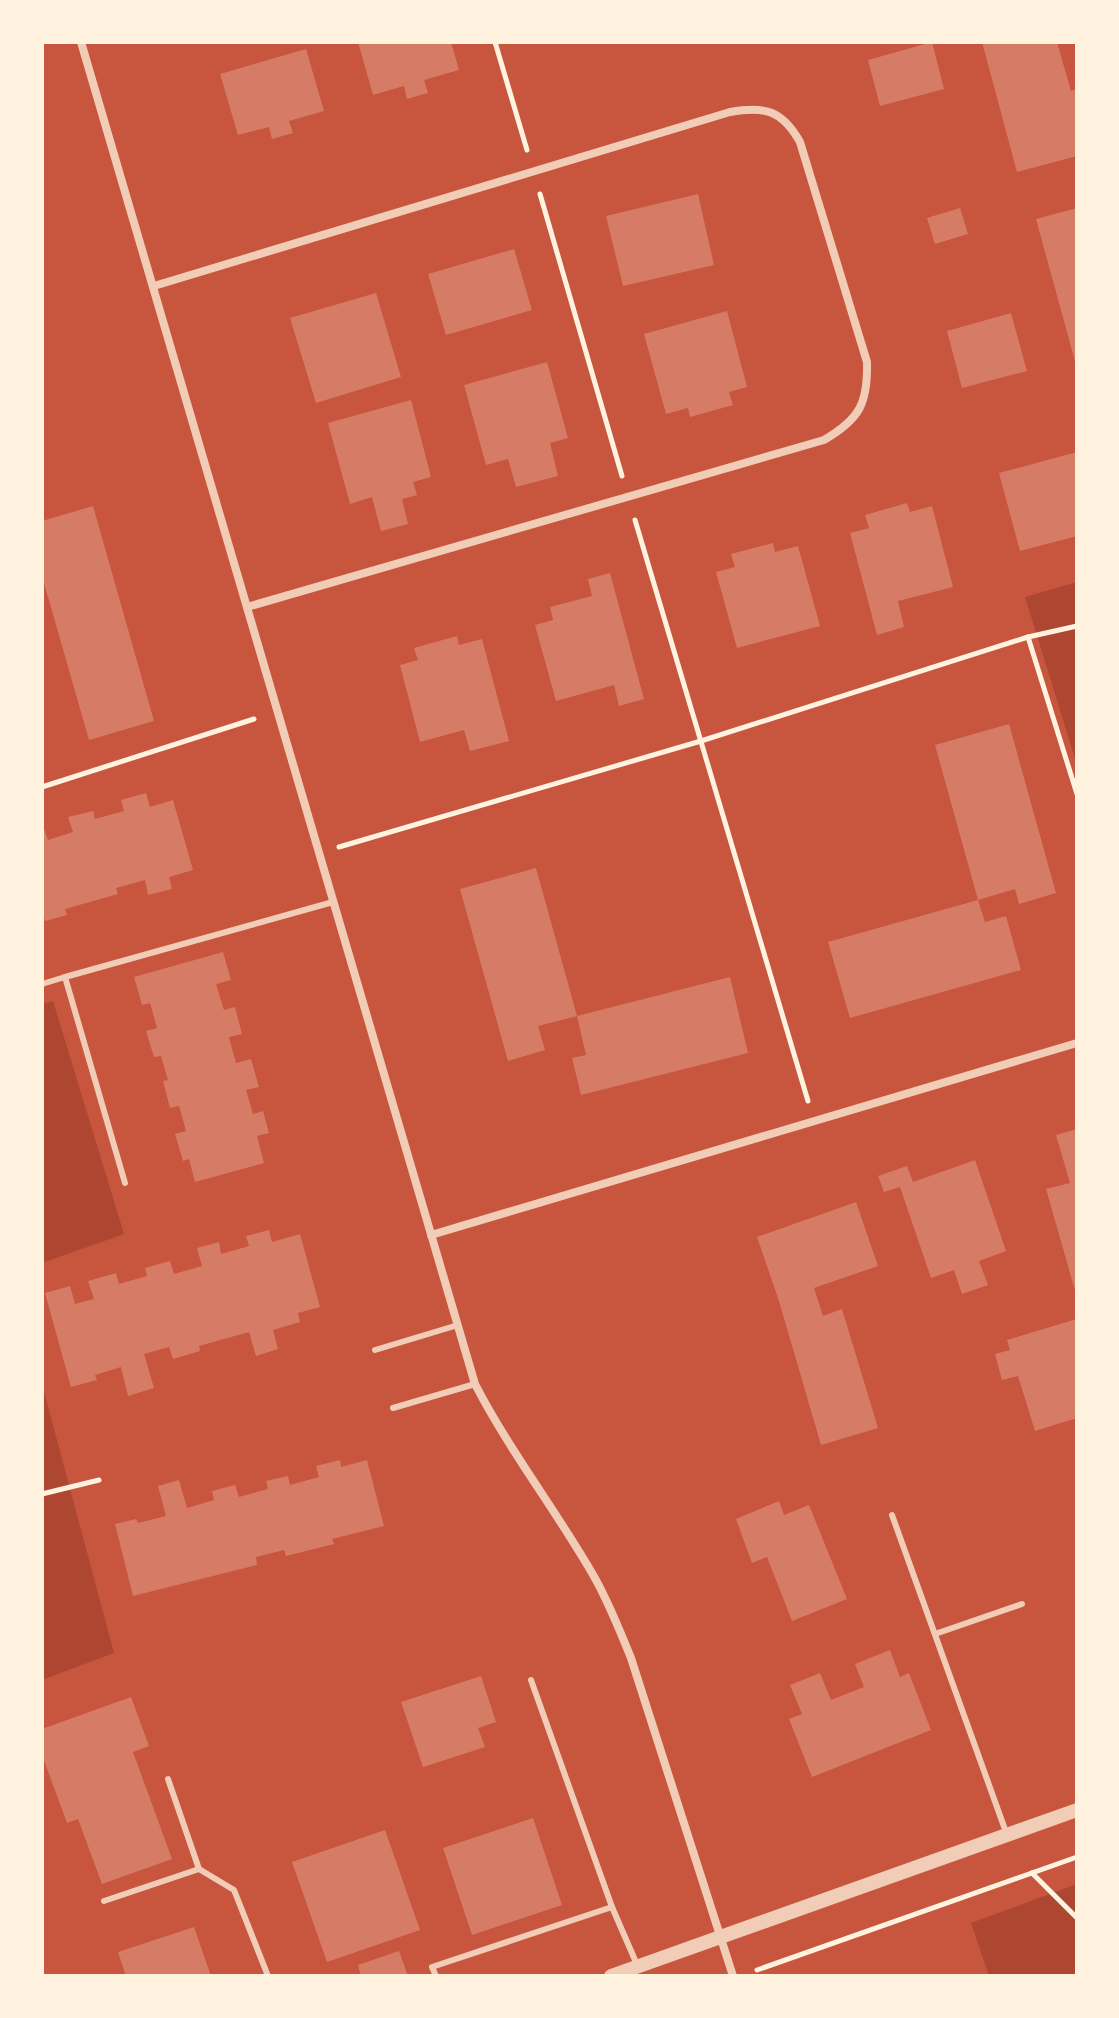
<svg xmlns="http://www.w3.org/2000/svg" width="1119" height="2018" viewBox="0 0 1119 2018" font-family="'Exo 2',sans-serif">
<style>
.green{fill:#ae4732}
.building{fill:#d67c66}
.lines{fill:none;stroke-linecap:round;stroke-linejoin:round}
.path{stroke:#fff3e0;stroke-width:5}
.service{stroke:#f1ccb7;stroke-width:6}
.minor{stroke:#f1ccb7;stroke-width:8}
.tertiary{stroke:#f1ccb7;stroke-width:14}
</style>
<rect width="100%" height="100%" fill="#c8553d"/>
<g class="green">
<polygon points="1077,582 1077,765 1025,597"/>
<polygon points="53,1001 124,1234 42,1263 42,1004"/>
<polygon points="42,1384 114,1653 42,1680"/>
<polygon points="1077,1884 1077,1976 989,1976 971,1923"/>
</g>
<g class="building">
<polygon points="358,42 451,42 459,70 424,80 428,93 407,99 404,86 373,95"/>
<polygon points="932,42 944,89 880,106 868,60"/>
<polygon points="982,42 1057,42 1071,91 1077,89 1077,156 1017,172"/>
<polygon points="306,49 324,111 289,121 293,133 272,139 269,127 238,135 220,74"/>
<polygon points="698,194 714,265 623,286 606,216"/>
<polygon points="960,208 968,234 935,244 927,218"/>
<polygon points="1077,208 1077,365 1076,365 1036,219"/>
<polygon points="514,249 532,310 446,335 428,274"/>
<polygon points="376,293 401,377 316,403 290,318"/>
<polygon points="727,311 747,387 729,392 733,405 690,417 688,408 666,414 644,334"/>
<polygon points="1011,313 1027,371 962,388 947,331"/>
<polygon points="547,362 568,438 550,443 558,476 516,487 508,459 486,465 464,385"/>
<polygon points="411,400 431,477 413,482 417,495 402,499 408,524 381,531 372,497 350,504 328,423"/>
<polygon points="1077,452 1077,536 1020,551 999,473"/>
<polygon points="907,503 910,512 932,506 953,587 898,601 904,627 877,635 850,533 869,528 865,515"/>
<polygon points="93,506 154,721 89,740 42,576 42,521"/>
<polygon points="773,543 775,552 798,546 820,626 737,648 716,572 735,567 731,554"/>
<polygon points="610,573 644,699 619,706 614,685 556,701 535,625 553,620 550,607 592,596 588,579"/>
<polygon points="457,636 459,645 482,639 509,741 470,751 464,730 420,742 400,665 418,660 414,648"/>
<polygon points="1009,724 1056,893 1019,904 1015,889 978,900 935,745"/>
<polygon points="146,793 150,807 173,800 193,870 169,877 172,889 148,895 145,880 116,888 118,894 65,909 67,915 45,921 42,911 42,823 48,840 73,832 68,817 93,811 95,819 124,811 121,800"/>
<polygon points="536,868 577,1016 538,1026 545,1050 508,1061 460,889"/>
<polygon points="978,900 985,922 1006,916 1021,970 850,1018 828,942"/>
<polygon points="223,952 231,980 216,984 224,1010 235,1007 242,1034 229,1037 236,1063 251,1059 259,1087 246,1090 253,1114 263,1111 269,1133 257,1136 264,1163 195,1182 189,1159 183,1161 175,1134 186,1131 179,1106 170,1108 163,1081 168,1080 161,1056 154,1057 146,1031 157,1028 150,1003 142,1005 134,977"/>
<polygon points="730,977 748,1053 581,1095 572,1058 586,1055 577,1016"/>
<polygon points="1077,1129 1077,1294 1076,1294 1046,1189 1070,1183 1056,1135"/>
<polygon points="975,1160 1006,1251 979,1261 988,1285 962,1294 954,1270 931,1278 900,1187 884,1192 878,1176 907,1166 913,1182"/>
<polygon points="856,1202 878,1266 814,1288 823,1316 842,1309 878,1428 821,1445 779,1301 757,1237"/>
<polygon points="269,1230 272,1242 300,1234 320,1307 298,1313 300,1322 273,1330 278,1349 256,1356 249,1332 199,1346 200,1351 173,1359 169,1347 144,1354 154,1388 128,1396 121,1367 95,1375 97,1380 71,1387 45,1293 70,1286 75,1304 94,1299 88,1281 116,1273 119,1284 147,1276 145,1268 170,1261 174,1274 202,1266 197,1248 219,1242 221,1254 249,1246 246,1236"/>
<polygon points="1077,1319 1077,1418 1035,1431 1018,1376 1002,1380 995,1354 1010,1350 1007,1340"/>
<polygon points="340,1460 341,1467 367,1460 384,1526 332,1539 334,1544 286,1556 284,1550 256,1557 257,1565 133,1596 115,1524 136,1519 138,1523 166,1516 158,1486 179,1480 187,1508 214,1500 212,1491 235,1485 239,1497 268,1489 266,1481 288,1476 290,1485 319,1477 316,1466"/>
<polygon points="779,1501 784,1515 809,1505 847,1599 792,1621 767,1557 752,1563 736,1519"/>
<polygon points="890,1650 900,1677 909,1673 931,1730 812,1777 789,1719 802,1714 790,1685 820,1673 831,1700 864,1687 855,1664"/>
<polygon points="481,1676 496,1722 478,1728 485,1747 423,1767 401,1702"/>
<polygon points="131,1697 149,1746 133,1752 172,1859 102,1884 78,1819 67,1823 42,1755 42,1729"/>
<polygon points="533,1818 562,1905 472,1935 443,1848"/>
<polygon points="385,1830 420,1930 327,1962 292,1862"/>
<polygon points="194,1927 211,1976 126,1976 118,1952"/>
<polygon points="399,1951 408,1976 361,1976 358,1965"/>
</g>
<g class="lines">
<g class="path">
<polyline points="495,42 527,150"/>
<polyline points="540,194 622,476"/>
<polyline points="635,520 808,1101"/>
<polyline points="1028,637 1077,794"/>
<polyline points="42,787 254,719"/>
<polyline points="339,847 701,741 1028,637 1077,626"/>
<polyline points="42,1494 99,1480"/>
<polyline points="1032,1873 1077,1918"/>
<polyline points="757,1970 1077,1857"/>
</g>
<g class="service">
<polyline points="42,984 65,977"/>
<polyline points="125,1183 65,977 333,902"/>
<polyline points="375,1350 458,1325"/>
<polyline points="393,1408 475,1384"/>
<polyline points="892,1515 1007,1835"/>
<polyline points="935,1634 1022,1604"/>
<polyline points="168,1779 199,1869 234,1890 268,1976"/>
<polyline points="104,1901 199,1869"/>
<polyline points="612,1907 638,1967"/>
<polyline points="436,1976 432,1967 612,1907 531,1680"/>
</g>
<g class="minor">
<path d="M 81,42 L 475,1384 C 509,1450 555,1509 592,1573 C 608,1600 619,1629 631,1658 L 733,1976"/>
<path d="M 154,286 L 730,112 C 765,106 782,110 800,142 L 867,362 C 868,403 860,419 824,440 L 247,607"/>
<polyline points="431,1235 1077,1043"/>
</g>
<polyline class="tertiary" points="611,1976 1077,1810"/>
</g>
<rect width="1119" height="2018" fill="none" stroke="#fff3e0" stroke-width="88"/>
</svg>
